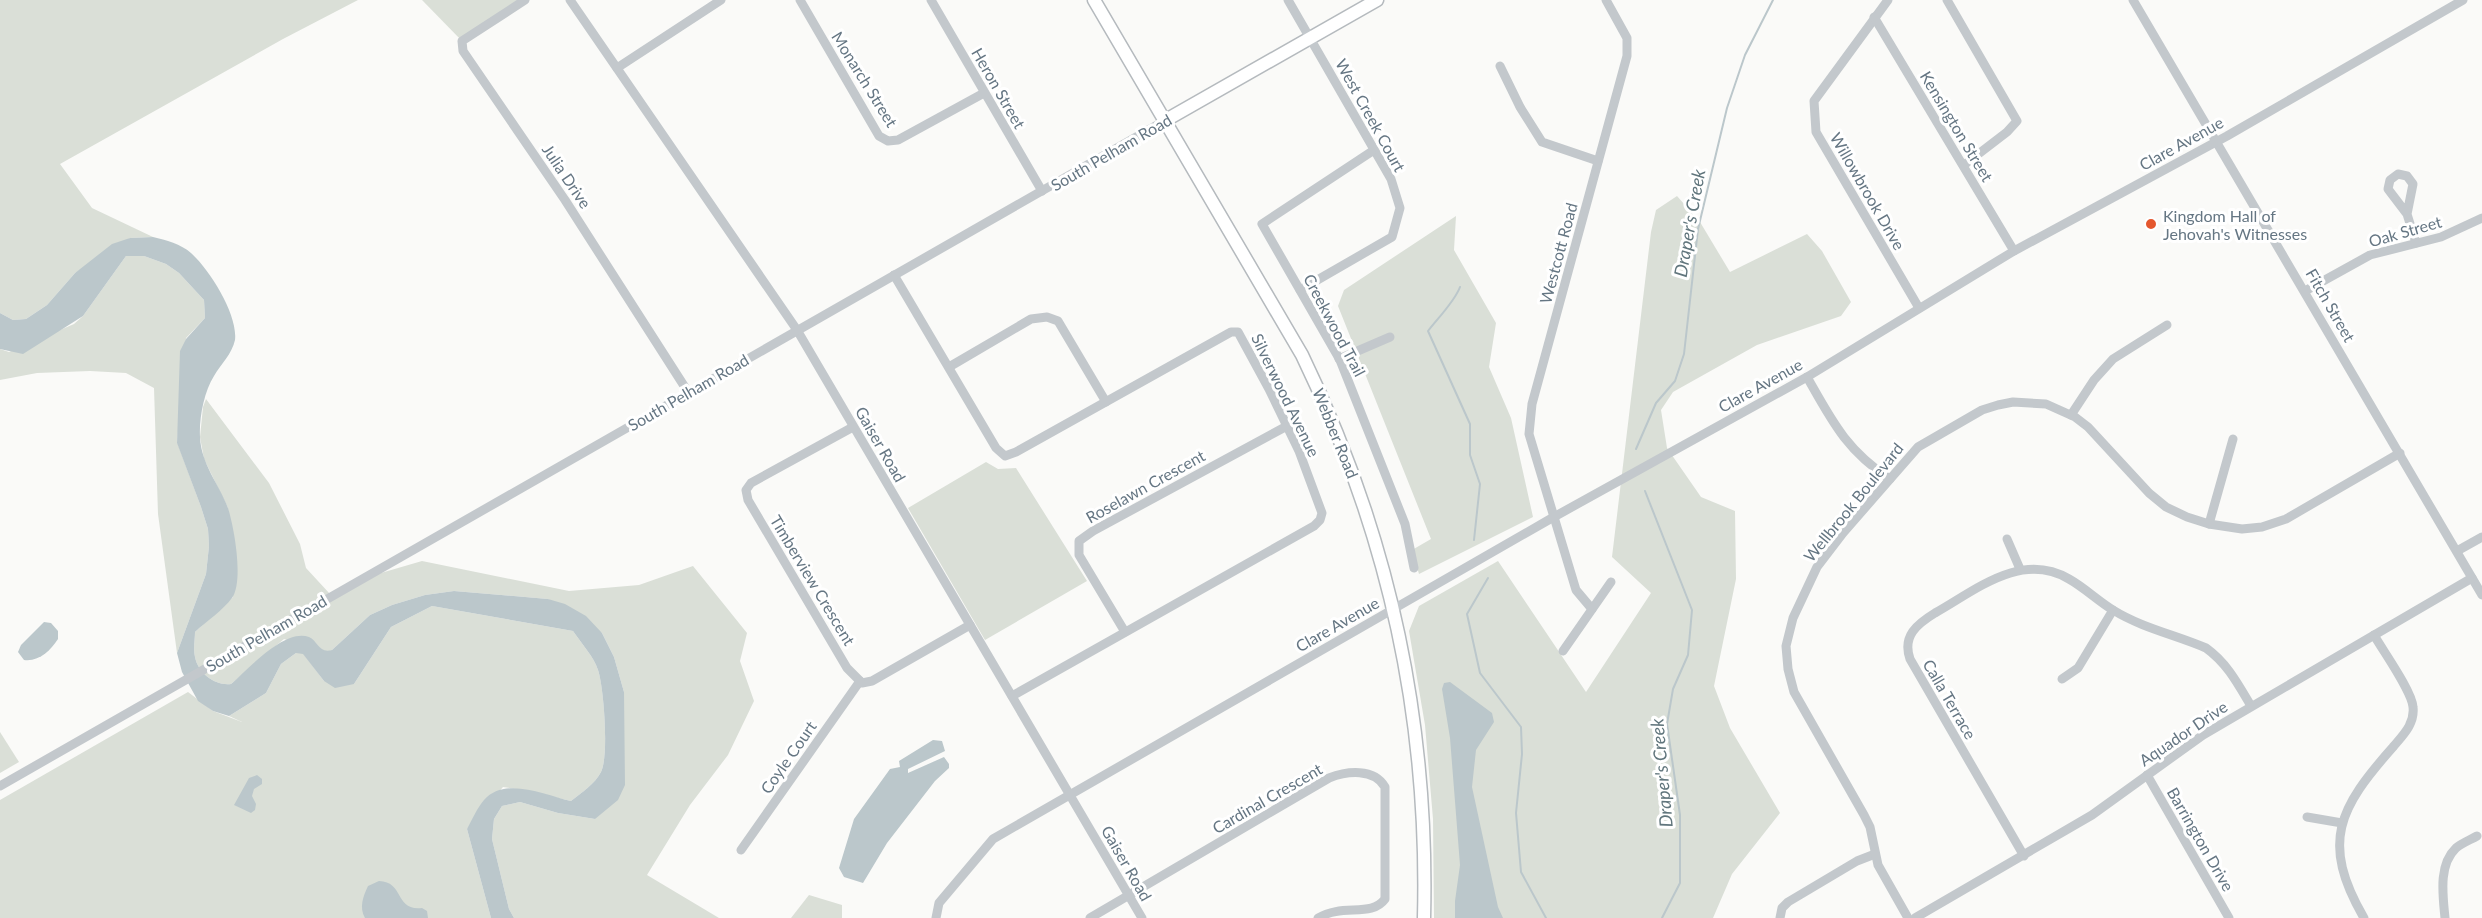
<svg xmlns="http://www.w3.org/2000/svg" width="2482" height="918" viewBox="0 0 2482 918" font-family="Lato,sans-serif">
<style>
.green{fill:#dadfd7}
.water{fill:#bbc7cb}
.lines{fill:none;stroke-linecap:round;stroke-linejoin:round}
.stream{stroke:#bbc7cb;stroke-width:2}
.major-casing{stroke:#b5babe;stroke-width:15}
.minor{stroke:#c3c8cc;stroke-width:9}
.major{stroke:#fff;stroke-width:12}
.poi-dot{fill:#e4572e;stroke:#fff;stroke-width:2}
.labels{text-anchor:middle;dominant-baseline:central;stroke-width:6;stroke-linejoin:round;paint-order:stroke}
.street-label{font-size:16px;fill:#657683;stroke:#fff}
.poi-label{font-size:16px;fill:#657683;stroke:#fff;text-anchor:start}
.water-label{font-size:18px;font-style:italic;fill:#60757c;stroke:#fff}
</style>
<rect width="100%" height="100%" fill="#fafaf8"/>
<g class="green">
<polygon points="0,0 358,0 283,39 60,164 92,208 153,237 130,238 75,273 47,305 26,319 13,320 0,313"/>
<polygon points="422,0 525,0 462,41"/>
<polygon points="1677,196 1700,222 1730,272 1807,234 1822,251 1851,302 1841,316 1757,345 1673,392 1661,410 1667,448 1701,497 1735,511 1736,579 1714,686 1730,728 1780,813 1732,874 1713,918 1434,918 1433,819 1425,725 1409,631 1419,606 1498,561 1586,692 1651,593 1612,557 1651,232 1656,210"/>
<polygon points="1456,216 1454,250 1496,323 1489,367 1511,418 1533,517 1419,574 1412,550 1431,539 1338,306 1344,290"/>
<polygon points="126,256 144,256 166,264 179,273 204,300 205,318 186,338 177,442 201,507 208,529 209,546 206,574 177,653 158,514 154,388 126,373 90,371 37,373 0,380 0,349 9,352 74,324 83,316"/>
<path d="M 206,399 L 269,483 L 300,544 L 306,568 L 330,594 L 357,580 L 422,561 L 569,591 L 639,585 L 693,566 L 747,633 L 740,661 L 754,701 L 728,755 L 690,805 L 647,875 L 719,918 L 514,918 L 509,909 L 492,839 L 494,819 L 502,806 L 520,802 L 558,813 L 595,819 L 624,692 L 614,657 L 602,633 L 548,599 L 454,591 L 425,595 L 392,605 L 370,615 L 332,650 L 327,652 L 284,639 L 231,684 C 215,686 198,673 195,657 C 193,649 195,640 195,632 L 233,597 L 228,508 L 204,459 L 200,437 L 203,407 Z"/>
<polygon points="986,462 998,469 1016,468 1087,581 985,640 908,508"/>
<path d="M 432,606 L 573,631 C 581,643 594,657 598,670 C 604,687 609,756 601,772 C 595,784 581,793 571,801 L 523,790 L 503,787 L 467,829 L 491,918 L 0,918 L 0,800 L 188,692 L 213,711 L 242,722 L 229,716 L 266,693 L 281,664 L 296,653 L 303,653 L 324,681 L 354,684 L 391,627 Z"/>
<polygon points="0,732 19,762 0,773"/>
<polygon points="809,895 842,905 842,918 791,918"/>
</g>
<g class="water">
<path d="M 153,237 C 166,240 181,244 191,253 C 210,270 238,315 235,340 C 232,354 221,364 214,376 C 204,392 199,418 200,437 C 201,464 219,484 228,508 C 234,527 244,581 232,598 C 223,610 207,621 195,632 C 195,640 193,649 195,657 C 198,673 215,686 231,684 C 248,669 285,628 309,637 C 318,641 319,654 332,650 L 370,615 L 392,605 L 425,595 L 454,591 L 548,599 L 565,604 L 586,616 L 602,633 L 614,657 L 624,692 L 625,785 L 618,800 L 595,819 L 558,813 L 520,802 L 502,806 L 494,819 L 492,839 L 509,909 L 514,918 L 491,918 L 467,829 C 472,820 477,808 484,800 C 505,776 545,795 571,801 C 581,793 595,784 601,772 C 609,756 604,688 598,670 C 594,657 581,643 573,631 L 432,606 L 391,627 L 354,684 L 335,688 L 324,681 L 303,654 L 296,653 L 281,664 L 266,693 L 229,716 L 213,711 L 198,701 L 182,672 L 177,653 L 206,574 L 209,546 L 208,529 L 201,507 L 177,443 L 180,351 L 186,339 L 205,318 L 204,300 L 179,273 L 166,264 L 144,256 L 126,256 L 83,316 L 23,354 L 0,349 L 0,313 L 13,320 L 26,319 L 47,305 L 75,273 L 112,244 L 130,238 Z"/>
<path d="M 44,622 L 51,623 L 58,631 L 58,639 C 51,650 39,662 24,660 L 18,652 L 21,645 Z"/>
<polygon points="1450,682 1492,713 1494,722 1476,750 1472,787 1498,907 1503,918 1455,918 1455,901 1460,865 1450,738 1442,689 1444,683"/>
<polygon points="933,740 942,741 945,751 908,769 908,773 944,757 949,764 949,768 935,781 887,843 863,883 844,877 839,868 854,819 890,769 900,767 899,761"/>
<polygon points="257,775 262,779 262,784 254,789 252,796 256,804 255,810 251,813 234,805 249,778"/>
<path d="M 379,881 C 405,882 394,911 422,908 L 427,911 L 428,918 L 365,918 C 359,907 363,897 368,886 Z"/>
</g>
<g class="lines">
<g class="stream">
<path d="M 1460,287 C 1455,301 1438,318 1428,331 L 1470,424 L 1470,455 L 1480,484 L 1474,540"/>
<polyline points="1636,449 1656,403 1675,381 1684,354 1698,229 1727,108 1745,55 1773,0"/>
<polyline points="1645,491 1692,610 1688,655 1673,689 1667,724 1680,815 1680,883 1662,918"/>
<polyline points="1488,578 1467,614 1480,673 1521,727 1522,754 1516,813 1521,872 1546,918"/>
</g>
<g class="major-casing">
<g id="major">
<path d="M 1094,0 L 1302,355 C 1389,534 1429,719 1424,918"/>
<polyline points="1166,120 1377,0"/>
</g>
</g>
<g class="minor">
<polyline points="525,0 462,41 463,51 565,200 688,392"/>
<polyline points="570,0 797,330 1142,918"/>
<polyline points="800,0 879,136 888,141 898,140 984,93"/>
<polyline points="931,0 1042,191"/>
<polyline points="1288,0 1391,179 1400,208 1392,237 1300,290"/>
<polyline points="1888,0 1814,101 1816,132 1919,308"/>
<polyline points="1947,0 2017,121 2007,132 1964,165"/>
<polyline points="2133,0 2482,595"/>
<polyline points="1874,17 2014,251"/>
<polyline points="1500,66 1520,107 1542,142 1598,161"/>
<polyline points="617,68 721,0"/>
<polyline points="1371,152 1262,224 1340,360 1405,524 1414,568"/>
<polyline points="2407,214 2388,189 2390,180 2398,174 2407,176 2413,184 2407,214 2416,243"/>
<polyline points="894,275 996,448 1005,456 1016,452 1231,332 1238,332 1269,389 1299,451 1322,513 1320,520 1314,526 1012,696"/>
<polyline points="2305,291 2370,255 2441,237 2482,218"/>
<polyline points="1339,359 1390,337"/>
<polyline points="949,367 1031,319 1047,317 1058,321 1106,402"/>
<path d="M 1807,377 C 1832,421 1846,450 1890,479"/>
<polyline points="2071,415 2094,380 2113,359 2167,325"/>
<polyline points="853,427 751,483 746,490 748,500 847,668 862,683 872,681 970,625"/>
<polyline points="2209,524 2233,439"/>
<polyline points="2007,539 2020,569"/>
<polyline points="2457,551 2482,537"/>
<polyline points="1592,609 1576,590 1529,434 1532,404 1627,56 1627,38 1606,0"/>
<polyline points="1125,632 1079,555 1079,541 1093,531 1287,426"/>
<polyline points="1563,651 1611,582"/>
<polyline points="2062,679 2078,668 2113,610"/>
<polyline points="2147,775 2229,918"/>
<polyline points="0,786 1166,120"/>
<polyline points="2307,817 2342,823"/>
<polyline points="741,850 860,681"/>
<path d="M 2024,856 L 1910,659 C 1902,636 1917,624 1935,613 C 1976,590 2021,551 2069,579 C 2085,588 2098,601 2113,610 C 2142,628 2176,635 2206,648 C 2227,663 2238,684 2251,706"/>
<polyline points="936,918 939,903 993,839 1552,518 1807,377 2014,251 2227,136 2463,0"/>
<path d="M 1090,918 L 1329,778 C 1347,771 1374,768 1385,787 L 1385,899 C 1371,918 1343,903 1318,918"/>
<polyline points="1780,918 1782,908 1788,902 1857,861 1875,854"/>
<polyline points="1908,918 1878,865 1870,827 1864,815 1794,692 1788,669 1786,646 1793,618 1817,567 1843,533 1918,447 1982,410 1998,405 2013,402 2046,404 2075,417 2088,427 2149,493 2166,507 2187,517 2209,524 2242,529 2262,527 2286,519 2400,453"/>
<polyline points="1915,918 2092,815 2203,735 2472,578"/>
<path d="M 2364,918 C 2320,842 2339,808 2393,747 C 2403,735 2415,724 2413,707 C 2412,691 2383,651 2374,635"/>
<path d="M 2445,918 C 2443,896 2438,865 2456,848 C 2462,843 2470,840 2477,836"/>
</g>
<use href="#major" class="major"/>
</g>
<circle class="poi-dot" cx="2151" cy="224" r="6"/>
<g class="labels">
<g class="street-label">
<text transform="translate(865 79) rotate(58)">Monarch Street</text>
<text transform="translate(999 88) rotate(60)">Heron Street</text>
<text transform="translate(1371 115) rotate(61)">West Creek Court</text>
<text transform="translate(1957 126) rotate(59)">Kensington Street</text>
<text transform="translate(2181 143) rotate(-29)">Clare Avenue</text>
<text transform="translate(1111 152) rotate(-30)">South Pelham Road</text>
<text transform="translate(567 176) rotate(56)">Julia Drive</text>
<text transform="translate(1868 191) rotate(60)">Willowbrook Drive</text>
<text transform="translate(2405 231) rotate(-16)">Oak Street</text>
<text transform="translate(1558 253) rotate(-75)">Westcott Road</text>
<text transform="translate(2331 305) rotate(60)">Fitch Street</text>
<text transform="translate(1335 325) rotate(62)">Creekwood Trail</text>
<text transform="translate(1760 385) rotate(-29)">Clare Avenue</text>
<text transform="translate(688 392) rotate(-30)">South Pelham Road</text>
<text transform="translate(1286 395) rotate(64)">Silverwood Avenue</text>
<text transform="translate(1336 433) rotate(68)">Webber Road</text>
<text transform="translate(881 444) rotate(60)">Gaiser Road</text>
<text transform="translate(1145 486) rotate(-29)">Roselawn Crescent</text>
<text transform="translate(1853 502) rotate(-51)">Wellbrook Boulevard</text>
<text transform="translate(813 580) rotate(59)">Timberview Crescent</text>
<text transform="translate(1337 624) rotate(-30)">Clare Avenue</text>
<text transform="translate(266 633) rotate(-30)">South Pelham Road</text>
<text transform="translate(1950 699) rotate(60)">Calla Terrace</text>
<text transform="translate(2183 733) rotate(-34)">Aquador Drive</text>
<text transform="translate(788 757) rotate(-55)">Coyle Court</text>
<text transform="translate(1267 798) rotate(-30)">Cardinal Crescent</text>
<text transform="translate(2201 839) rotate(60)">Barrington Drive</text>
<text transform="translate(1127 863) rotate(60)">Gaiser Road</text>
</g>
<g class="poi-label">
<text x="2163" y="215">Kingdom Hall of<tspan x="2163" dy="18">Jehovah's Witnesses</tspan></text>
</g>
<g class="water-label">
<text transform="translate(1689 223) rotate(-80)">Draper's Creek</text>
<text transform="translate(1661 773) rotate(-95)">Draper's Creek</text>
</g>
</g>
</svg>
